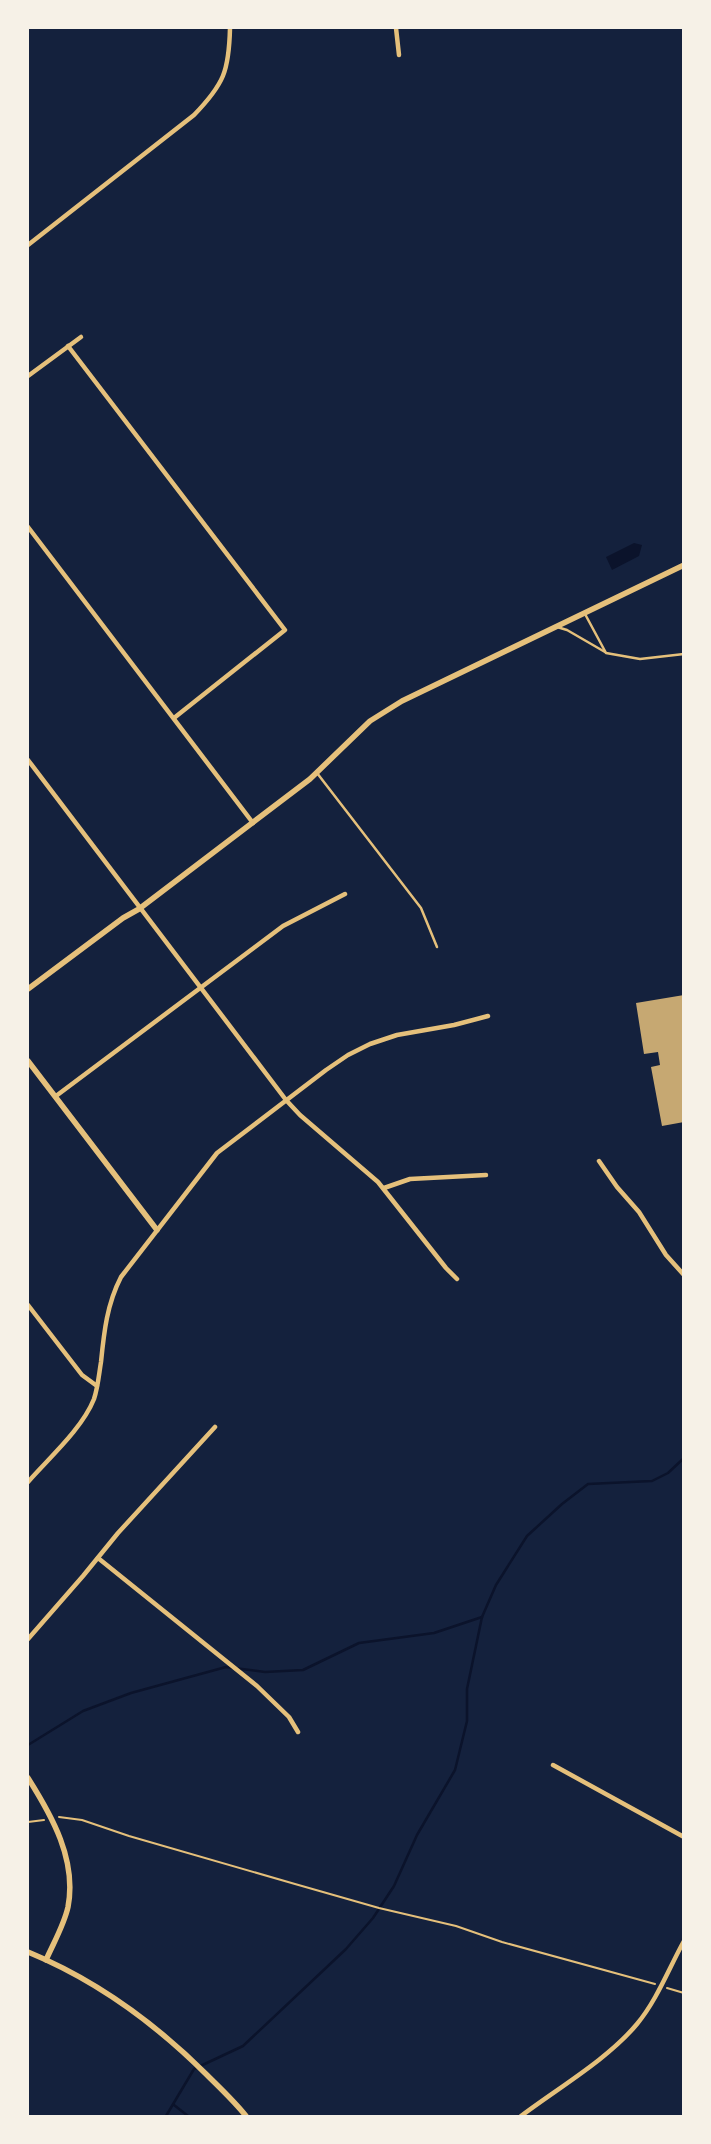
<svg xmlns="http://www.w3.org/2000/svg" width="711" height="2144" viewBox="0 0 711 2144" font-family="'Varela Round',sans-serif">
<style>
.water{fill:#0b132b}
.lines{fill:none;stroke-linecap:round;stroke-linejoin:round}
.stream{stroke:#0b132b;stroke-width:2.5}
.building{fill:#c6a872}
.path{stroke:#e5c07b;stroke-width:2}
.service{stroke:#e5c07b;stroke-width:2.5}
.minor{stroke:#e5c07b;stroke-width:4.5}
.tertiary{stroke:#e5c07b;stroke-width:5.5}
</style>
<rect width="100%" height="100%" fill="#14213d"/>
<polygon class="water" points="634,543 642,545 639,556 612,570 606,557"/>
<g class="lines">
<g class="stream">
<polyline points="28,1745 83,1711 131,1693 226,1667 265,1672 303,1670 359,1643 434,1633 482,1617"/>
<polyline points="174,2105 188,2116"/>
<polyline points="166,2116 194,2069 243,2046 346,1949 373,1918 394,1886 417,1835 455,1770 467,1721 467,1689 482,1617 496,1585 527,1536 562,1504 588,1484 652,1481 668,1473 684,1458"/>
</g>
</g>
<polygon class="building" points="684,995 684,1122 662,1126 651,1067 660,1065 658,1052 644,1054 636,1003"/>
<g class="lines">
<g class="path">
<polyline points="59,1817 82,1820 129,1836 295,1884 379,1908 456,1926 502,1942 655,1984"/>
<polyline points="28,1822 44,1820"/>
<polyline points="667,1988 684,1993"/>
</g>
<g class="service">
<polyline points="585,614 606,653 640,659 684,654"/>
<polyline points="557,627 567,630 605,652"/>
<polyline points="317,773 421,908 437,947"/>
</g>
<g class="minor">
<polyline points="396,28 399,55"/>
<path d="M 28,245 L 194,115 C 224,84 229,71 230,28"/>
<polyline points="68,346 285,630 174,718"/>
<polyline points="28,376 81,337"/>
<polyline points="28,527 253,823"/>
<polyline points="28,760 286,1100 300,1115 378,1182 446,1268 457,1279"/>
<polyline points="56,1096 283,926 345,894"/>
<polyline points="599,1161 617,1187 639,1212 666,1255 684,1275"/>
<polyline points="384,1188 410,1179 486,1175"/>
<polyline points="28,1305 82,1375 97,1386"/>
<path d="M 28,1482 C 49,1458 82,1429 94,1399 C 98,1387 99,1374 101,1362 C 104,1332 107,1304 121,1277 L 217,1153 L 326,1070 L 348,1055 L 370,1044 L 397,1035 L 454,1025 L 488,1016"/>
<polyline points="98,1558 257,1686 289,1717 298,1732"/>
<polyline points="28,1639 83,1576 118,1533 215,1427"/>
<polyline points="553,1765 684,1837"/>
<path d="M 521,2116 C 558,2088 608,2059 637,2024 C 657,2000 669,1968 684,1941"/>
</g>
<g class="tertiary">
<polyline points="28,989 123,918 139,909 310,779 370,721 402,701 684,565"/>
<polyline points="28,1061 157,1230"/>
<path d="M 28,1778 C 52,1816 77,1860 68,1907 C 64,1925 54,1942 46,1960"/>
<path d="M 28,1952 C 96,1980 155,2023 207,2075 C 220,2088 234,2101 246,2116"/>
</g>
</g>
<rect width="711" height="2144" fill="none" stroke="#f6f1e7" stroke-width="58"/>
</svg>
